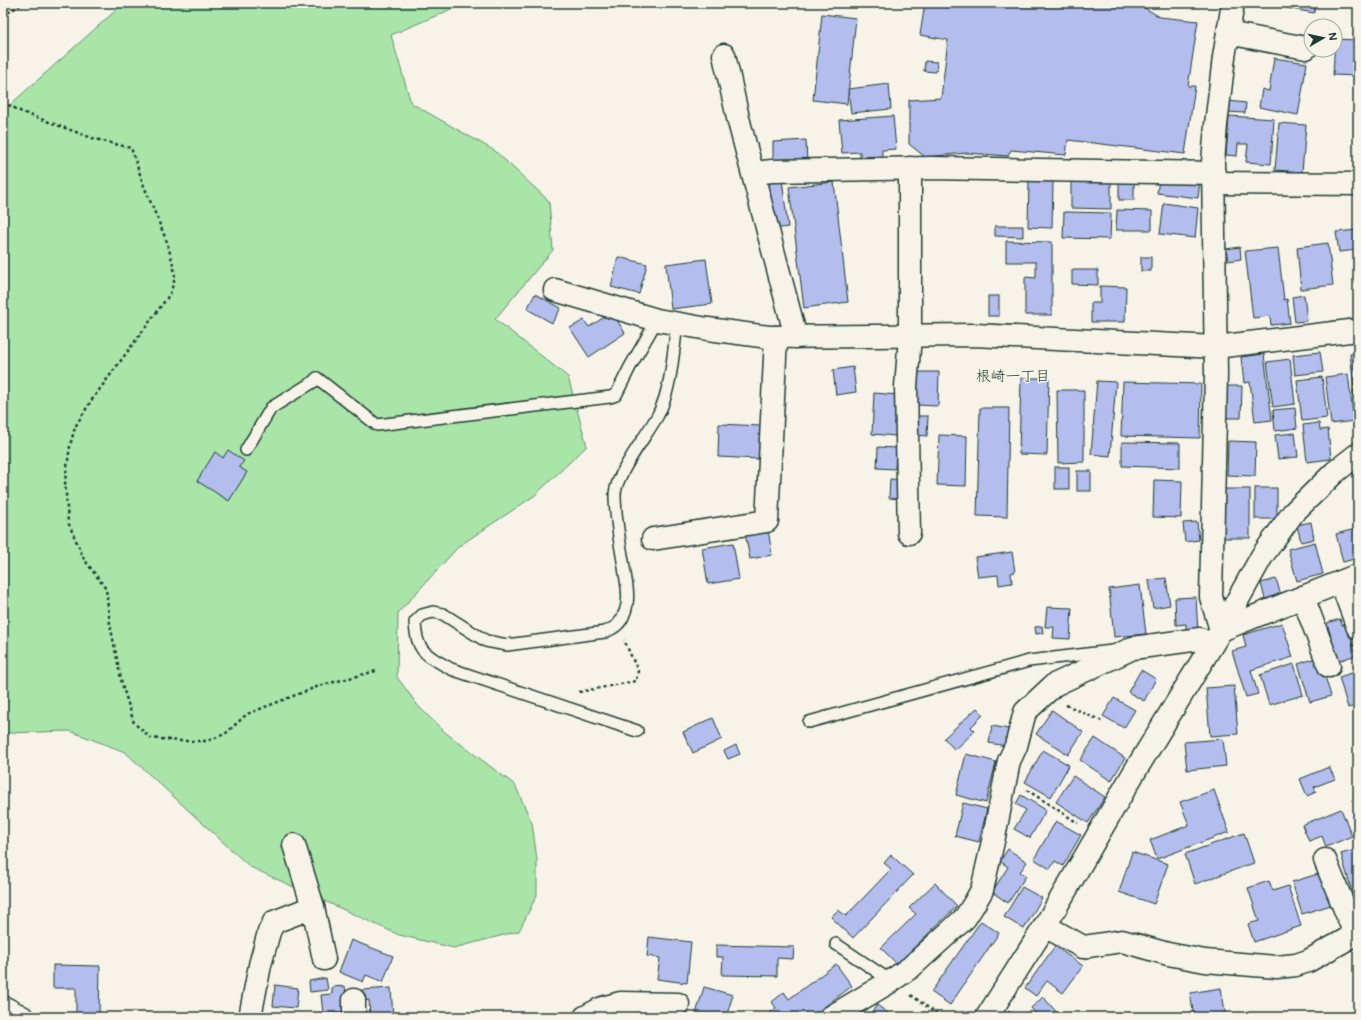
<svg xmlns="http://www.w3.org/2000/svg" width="1361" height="1020" viewBox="0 0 1361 1020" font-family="Mali,'Klee One',sans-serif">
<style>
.green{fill:#a9e4a9;stroke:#64906e}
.building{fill:#b3bdee;stroke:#1f3d34}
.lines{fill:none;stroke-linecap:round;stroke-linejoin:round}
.lane-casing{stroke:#1f3d34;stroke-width:14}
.street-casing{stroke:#1f3d34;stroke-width:25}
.secondary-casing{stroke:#1f3d34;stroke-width:25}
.path{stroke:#1f3d34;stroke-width:2.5;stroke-dasharray:3 3;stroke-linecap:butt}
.lane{stroke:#f7f3e8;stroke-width:11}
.street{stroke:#f7f3e8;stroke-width:22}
.secondary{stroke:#f7f3e8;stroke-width:22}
.labels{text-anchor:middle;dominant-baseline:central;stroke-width:3;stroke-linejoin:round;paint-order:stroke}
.neighbourhood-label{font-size:15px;fill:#1f3d34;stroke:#f7f3e8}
</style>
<rect width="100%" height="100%" fill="#f7f3e8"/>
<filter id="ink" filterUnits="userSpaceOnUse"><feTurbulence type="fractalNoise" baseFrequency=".025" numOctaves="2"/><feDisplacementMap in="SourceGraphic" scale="8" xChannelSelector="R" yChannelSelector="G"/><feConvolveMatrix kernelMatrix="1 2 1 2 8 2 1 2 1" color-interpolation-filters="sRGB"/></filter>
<g filter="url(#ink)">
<polygon class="green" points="124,3 466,3 391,35 411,103 495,151 549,201 553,250 495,319 568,377 587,446 534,496 459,546 398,613 397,677 419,707 446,733 515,785 532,823 537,859 537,895 519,931 454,948 399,935 250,867 125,752 70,731 7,733 3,736 3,111"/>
<g class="building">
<polygon points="925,3 1138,3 1138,4 1160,17 1198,21 1188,86 1195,86 1185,154 1068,140 1066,155 1011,150 1008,156 967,153 925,157 909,144 909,100 941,98 948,40 920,35"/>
<polygon points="1282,3 1316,3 1314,13 1281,7"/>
<polygon points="822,14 856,18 847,104 813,100"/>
<polygon points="1335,39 1358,40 1358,76 1333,75"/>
<polygon points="1274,58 1307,63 1298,115 1259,107 1262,89 1269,91"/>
<polygon points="925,61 937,62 936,72 924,71"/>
<polygon points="889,84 891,109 851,113 848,89"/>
<rect x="1356" y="89" width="2" height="64"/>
<polygon points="1228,101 1246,103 1245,113 1227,112"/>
<polygon points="893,116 896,149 882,150 882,156 860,157 860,152 842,153 839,120"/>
<polygon points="1229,116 1274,119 1271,164 1246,162 1248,144 1238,144 1237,156 1226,155"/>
<polygon points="1279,123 1306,125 1302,172 1275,170"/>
<polygon points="806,140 807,163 773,165 773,142"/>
<polygon points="1161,167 1201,172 1198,198 1157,193"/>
<polygon points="782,179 788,227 775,229 769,181"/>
<polygon points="1071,180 1111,180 1111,209 1071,208"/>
<rect x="1119" y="180" width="15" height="20"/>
<polygon points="1029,181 1053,181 1052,228 1028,227"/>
<polygon points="834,182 848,302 804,308 789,187"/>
<polygon points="1164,203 1198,208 1195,238 1160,234"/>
<polygon points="1117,210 1152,211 1152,230 1116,230"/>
<polygon points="1064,212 1111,213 1110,239 1063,238"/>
<polygon points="995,226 1023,226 1023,237 995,236"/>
<polygon points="1358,230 1358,250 1339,252 1336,232"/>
<polygon points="1006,241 1052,242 1052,315 1025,315 1025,277 1036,278 1036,262 1006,262"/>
<polygon points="1328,243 1333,285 1301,289 1297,247"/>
<polygon points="1240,247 1241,259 1228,261 1226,249"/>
<polygon points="1278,248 1284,300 1287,299 1290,323 1271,325 1270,316 1253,318 1245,251"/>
<polygon points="618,257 647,264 639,294 611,287"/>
<rect x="1141" y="257" width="10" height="14"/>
<polygon points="706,259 712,304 671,309 666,264"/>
<polygon points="1072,270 1098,270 1098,285 1072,284"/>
<polygon points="1100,286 1126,287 1125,322 1091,322 1091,303 1100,303"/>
<polygon points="535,294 561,308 552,323 527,309"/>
<polygon points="1304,295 1307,321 1295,322 1292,297"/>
<rect x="988" y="296" width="11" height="20"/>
<polygon points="612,312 625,333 589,357 570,328 584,320 589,327"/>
<polygon points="1320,352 1323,372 1295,375 1293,355"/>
<polygon points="1358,353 1358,386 1354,387 1350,354"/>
<polygon points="1264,354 1272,420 1255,422 1250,382 1244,383 1241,357"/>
<polygon points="1290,359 1295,404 1273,407 1267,362"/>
<polygon points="853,367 856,392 836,395 833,370"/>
<polygon points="917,372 939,372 938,406 916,405"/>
<polygon points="1348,374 1354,421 1331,424 1325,377"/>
<polygon points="1322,377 1327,418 1302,421 1297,380"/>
<polygon points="1021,378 1049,378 1047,455 1019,454"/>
<polygon points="1097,381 1116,382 1110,456 1091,454"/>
<polygon points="1123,382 1201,384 1200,438 1121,436"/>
<polygon points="1225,386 1242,386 1241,418 1225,418"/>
<polygon points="1358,389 1358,423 1357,424 1353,390"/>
<polygon points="1057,390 1084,390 1084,462 1058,463"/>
<polygon points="874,393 898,395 896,436 872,434"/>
<polygon points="980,408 1009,408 1007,517 977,516"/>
<polygon points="1295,408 1297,428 1275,431 1273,410"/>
<polygon points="915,416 928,416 927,436 915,435"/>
<polygon points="1319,423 1320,430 1328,429 1331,459 1307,462 1303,425"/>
<polygon points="719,424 761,426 759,459 718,457"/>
<polygon points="1295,433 1298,457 1278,459 1275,435"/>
<polygon points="939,435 967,436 966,486 937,485"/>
<polygon points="1228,441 1256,442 1255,476 1227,475"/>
<polygon points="1122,442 1180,443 1180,468 1122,466"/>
<polygon points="878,447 896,448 895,469 877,468"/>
<polygon points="228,450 244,461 239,467 247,472 229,501 197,481 215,452 223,458"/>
<rect x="1055" y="467" width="14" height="22"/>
<rect x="1077" y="471" width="14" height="20"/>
<polygon points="1358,477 1358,494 1354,480"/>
<polygon points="890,479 903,480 902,499 889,498"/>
<polygon points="1154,480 1182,481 1181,518 1153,517"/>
<rect x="1255" y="488" width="22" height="31"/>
<rect x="1223" y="489" width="27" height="49"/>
<polygon points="1197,522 1199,540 1185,542 1183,523"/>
<polygon points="1311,522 1314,539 1301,542 1297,525"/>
<polygon points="768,529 772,555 750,559 745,533"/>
<polygon points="1355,529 1358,538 1358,558 1343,562 1336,534"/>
<polygon points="1315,542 1323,574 1297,581 1288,549"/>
<polygon points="733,543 739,579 708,584 702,548"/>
<polygon points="1012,552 1015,572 1011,573 1012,583 999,585 998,575 978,577 975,557"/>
<polygon points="1166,578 1170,605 1153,608 1149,580"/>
<polygon points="1276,579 1281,595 1265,599 1261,583"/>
<polygon points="1140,585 1146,634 1114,637 1109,589"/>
<polygon points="1196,597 1198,634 1186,634 1186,624 1176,625 1175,598"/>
<polygon points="1047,607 1072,608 1070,639 1053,638 1054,627 1045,627"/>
<polygon points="1340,619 1342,625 1347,624 1356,655 1338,661 1327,623"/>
<polygon points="1282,623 1293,657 1251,670 1258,694 1246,697 1232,651 1246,647 1243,635"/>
<polygon points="1042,626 1043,633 1036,634 1035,627"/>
<polygon points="1319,657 1331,696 1310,702 1298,664"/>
<polygon points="1294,664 1303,695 1269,705 1260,675"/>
<polygon points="1141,670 1156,679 1144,701 1128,692"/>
<polygon points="1358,671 1358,705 1348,708 1339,677"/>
<polygon points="1234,686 1238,734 1210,736 1206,688"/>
<polygon points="1114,698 1135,710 1124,728 1103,716"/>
<polygon points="977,708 983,715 971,727 975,731 955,750 944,738"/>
<polygon points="1052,710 1083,732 1068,755 1036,734"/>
<polygon points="713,718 722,739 693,753 683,732"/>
<polygon points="992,726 1009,729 1006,746 989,743"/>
<polygon points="1095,738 1125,758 1111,781 1080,760"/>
<polygon points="1223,739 1226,766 1187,770 1184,742"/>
<polygon points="736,745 740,754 728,759 724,751"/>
<polygon points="1043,750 1069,765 1051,797 1025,782"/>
<polygon points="966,754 996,762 986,803 956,795"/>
<polygon points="1329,767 1335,779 1314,787 1316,792 1307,796 1300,779"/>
<polygon points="1073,776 1105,797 1088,823 1056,802"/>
<polygon points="1214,790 1229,832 1157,859 1150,840 1189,825 1180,802"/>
<polygon points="1021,795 1046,810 1030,838 1014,829 1026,810 1016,804"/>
<polygon points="963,803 987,809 979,842 955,836"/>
<polygon points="1341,809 1352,836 1326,847 1322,836 1309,841 1302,825"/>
<polygon points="1056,821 1081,835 1063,866 1055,861 1050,869 1034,859"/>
<polygon points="1244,833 1254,863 1195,884 1185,854"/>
<polygon points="1008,849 1027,862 1020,872 1026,876 1008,903 992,892 1008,867 1000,861"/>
<polygon points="1358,849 1358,893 1353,895 1341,854"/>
<polygon points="1132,852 1168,864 1154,904 1119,892"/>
<polygon points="891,855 913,875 853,938 831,917 838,910 846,916 891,869 884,863"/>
<polygon points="1321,873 1331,905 1302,914 1292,882"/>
<polygon points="1269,881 1273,891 1288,886 1301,926 1254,942 1248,924 1259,921 1248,888"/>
<polygon points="935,883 957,906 897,964 881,948 916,914 909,908"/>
<polygon points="1022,887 1042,898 1024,929 1004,917"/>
<polygon points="981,921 999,933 950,1005 931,992"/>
<polygon points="649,937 691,942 687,983 657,979 660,958 647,956"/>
<polygon points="351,940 393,956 383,982 366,975 363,982 339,972"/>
<polygon points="716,945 794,947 793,959 777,958 777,976 722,975 723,957 716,957"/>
<polygon points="1055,946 1083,966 1063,993 1047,981 1036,996 1025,988"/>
<polygon points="836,964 852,986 811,1017 768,1017 767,1015 776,1008 772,1002 784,992 789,999"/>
<polygon points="53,965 100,966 99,1017 76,1017 76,988 53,988"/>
<polygon points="326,978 328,990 310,992 309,981"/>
<polygon points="275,985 298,988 296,1008 273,1006"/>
<polygon points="345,986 348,1010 343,1010 343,1012 323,1014 321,995 332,994 332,987"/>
<polygon points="704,987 733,995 726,1017 695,1017"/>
<polygon points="391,988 393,1017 370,1017 369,1000 363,1001 362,990"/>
<polygon points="1221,988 1226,1017 1194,1017 1190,993"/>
<polygon points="1043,997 1061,1017 1039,1017 1031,1008"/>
<polygon points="877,1005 893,1017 868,1017"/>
<polygon points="1009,1011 1016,1017 1004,1017"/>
</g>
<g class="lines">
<g class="lane-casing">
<g id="lane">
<polyline points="246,450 271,408 313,382 317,378 377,425 610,397 616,395 630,367 657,320"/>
<polyline points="809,722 1029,661 1112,651"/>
<path d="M 637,731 L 451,669 C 427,655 416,653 415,622 L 422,615 L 433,612 L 443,614 L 486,641 L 507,645 L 605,632 C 614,628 621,624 624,614 C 631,599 626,582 624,567 C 620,543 615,518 615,494 C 616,474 647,435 658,415 C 672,387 673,353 677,323"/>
<polyline points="836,944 891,981"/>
</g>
</g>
<g class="street-casing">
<g id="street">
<polyline points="1233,3 1224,57 1216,125 1213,162 1216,374 1211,597 1221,630 1358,575"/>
<polyline points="1228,33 1306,48"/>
<polyline points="724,55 738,118 796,337"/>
<polyline points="753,173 772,171 931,168 1214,173"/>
<polyline points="1214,183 1358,184"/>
<polyline points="555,290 657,320 708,329 769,337 975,335 1216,347 1358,330"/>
<polyline points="909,533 906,387 910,336 910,168"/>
<polyline points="653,539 767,521 776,337"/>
<polyline points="1341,582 1358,628"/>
<polyline points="1303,597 1329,666"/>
<polyline points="294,845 313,907 324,959"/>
<polyline points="1325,860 1355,934"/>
<polyline points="1045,926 1083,947 1122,941 1168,954 1205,961 1277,967 1296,965 1308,961 1358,933"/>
<polyline points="3,1007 22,1017"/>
<polyline points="250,1017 260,965 269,932 274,922 313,907"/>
<polyline points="354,1017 354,1000"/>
<polyline points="585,1017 602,1008 620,1003 678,1004"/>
<polyline points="831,1017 891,981 911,967 965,918 974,904 982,890 994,837 1009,761 1016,746 1025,712 1054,685 1133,648 1200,639 1211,646"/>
</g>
</g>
<g class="secondary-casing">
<polyline id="secondary" points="987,1017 1045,926 1132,776 1221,630 1262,556 1293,513 1335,472 1358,454"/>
</g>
<g class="path">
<polyline points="3,16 23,3"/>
<polyline points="3,102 22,112 92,138 131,148 144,186 167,242 174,268 175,278 170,294 91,401 75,427 70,446 65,481 68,522 84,559 106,589 110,624 122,684 134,723 151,738 181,741 207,741 225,734 247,714 319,686 376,671"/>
<polyline points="579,692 636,681 638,671 624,640"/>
<polyline points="1066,705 1104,722"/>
<polyline points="1027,790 1078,823"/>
<polyline points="911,995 941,1017"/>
</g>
<use href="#lane" class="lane"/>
<use href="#street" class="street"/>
<use href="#secondary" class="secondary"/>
</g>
</g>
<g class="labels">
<g class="neighbourhood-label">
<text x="1013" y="375">根崎一丁目</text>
</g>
</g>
<rect width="1361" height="1020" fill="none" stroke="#f7f3e8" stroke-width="16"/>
<rect x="8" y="8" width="1345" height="1004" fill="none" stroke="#1f3d34" stroke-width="1.5" filter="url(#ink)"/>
<g transform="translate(1323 38) rotate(81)"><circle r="19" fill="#f7f3e8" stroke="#a1aaa0"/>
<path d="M0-3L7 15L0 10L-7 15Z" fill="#1f3d34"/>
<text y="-6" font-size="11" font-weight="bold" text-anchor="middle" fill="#1f3d34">N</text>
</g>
</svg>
